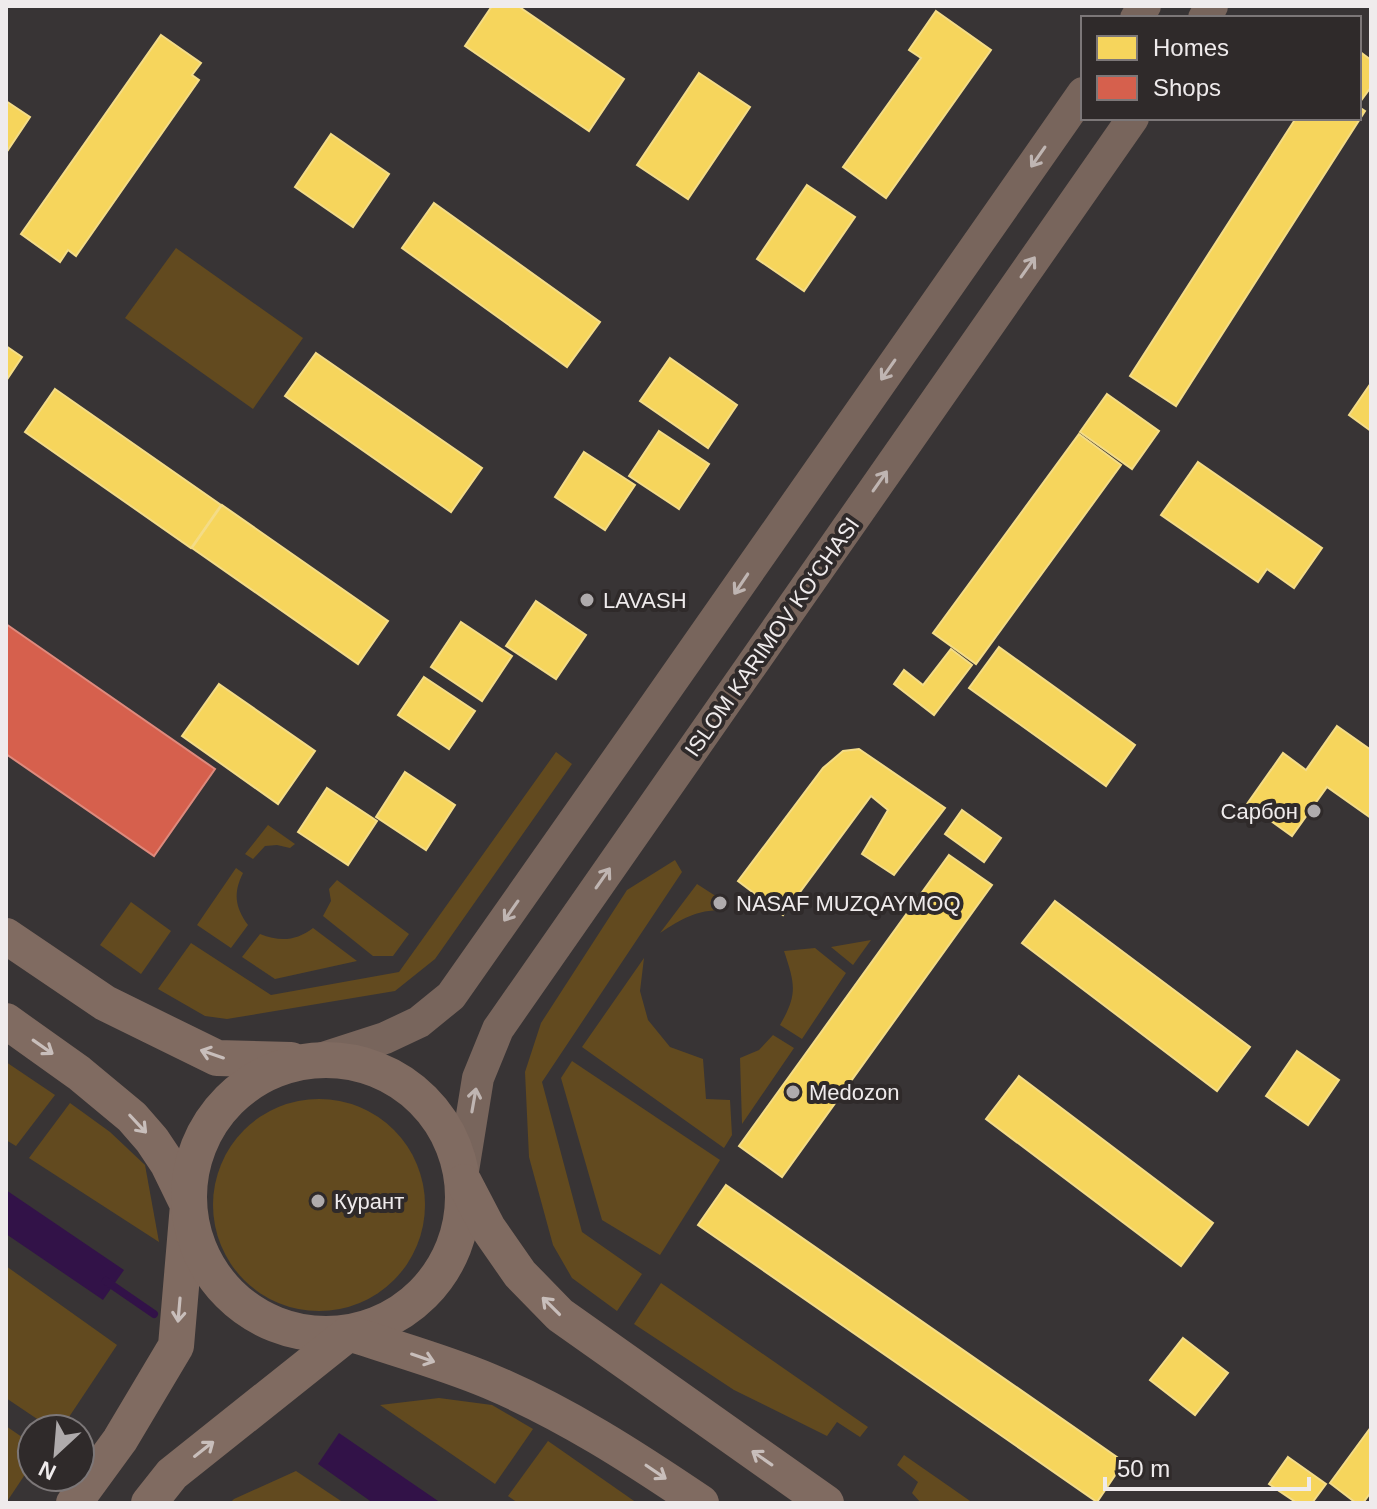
<svg xmlns="http://www.w3.org/2000/svg" width="1377" height="1509" viewBox="0 0 1377 1509" font-family="Arial,sans-serif">
<style>
.green{fill:#624a1f}
.water{fill:#321248}
.homes{fill:#f6d55c;stroke:#f4dc87;stroke-width:2}
.shops{fill:#d6604d;stroke:#de8a7d;stroke-width:2}
.lines{fill:none;stroke-linecap:round;stroke-linejoin:round}
.stream{stroke:#321248;stroke-width:8}
.secondary{stroke:#78655c;stroke-width:32}
.primary{stroke:#806b61;stroke-width:36}
.oneway{stroke:#bfb5b2}
.oneway2{stroke:#c8bebb}
.poi-dot{fill:#afabac;stroke:#2f2a2a;stroke-width:3}
.labels{text-anchor:middle;dominant-baseline:central;stroke-width:8;stroke-linejoin:round;paint-order:stroke}
.poi-label{font-size:22px;fill:#efebec;stroke:#2f2a2a;text-anchor:start}
.street-label{font-size:22px;fill:#efebec;stroke:#2f2a2a}
</style>
<rect width="100%" height="100%" fill="#383435"/>
<g class="green">
<polygon points="176,248 303,338 253,409 125,318"/>
<polygon points="556,752 572,764 435,959 395,991 227,1019 205,1016 158,989 191,943 271,995 399,972"/>
<polygon points="268,825 295,844 290,848 277,845 265,846 253,859 245,854"/>
<polygon points="675,860 682,872 542,1082 582,1232 642,1274 617,1311 572,1278 553,1245 529,1157 525,1072 541,1023 627,890"/>
<path d="M 236,868 L 243,873 C 233,893 235,907 248,925 L 231,948 L 197,925 Z"/>
<polygon points="337,880 409,934 393,956 373,956 323,916 331,901 329,889"/>
<path d="M 697,884 L 728,904 L 726,910 C 699,909 682,918 660,933 Z"/>
<polygon points="131,902 171,931 141,974 100,945"/>
<path d="M 313,928 L 357,961 L 275,979 L 242,957 L 260,934 C 280,942 296,941 313,928 Z"/>
<polygon points="871,940 853,965 831,947"/>
<path d="M 815,948 L 846,973 L 802,1039 L 780,1025 C 798,994 795,984 784,951 Z"/>
<polygon points="644,958 640,991 648,1020 670,1047 703,1059 706,1099 730,1100 732,1135 724,1148 582,1047"/>
<polygon points="773,1035 794,1048 742,1124 740,1058 759,1050"/>
<polygon points="572,1061 720,1160 660,1255 602,1220 561,1078"/>
<polygon points="6,1062 55,1095 16,1146 6,1140"/>
<circle cx="319" cy="1205" r="106"/>
<polygon points="70,1103 110,1132 145,1165 159,1242 29,1158"/>
<polygon points="6,1266 117,1345 61,1429 52,1429 6,1398"/>
<polygon points="661,1283 868,1427 860,1437 837,1422 827,1436 734,1390 634,1324"/>
<polygon points="439,1398 492,1405 533,1429 495,1484 380,1405"/>
<polygon points="6,1426 32,1444 32,1464 6,1503"/>
<polygon points="548,1441 637,1503 518,1503 508,1496"/>
<polygon points="904,1455 973,1503 921,1503 912,1493 918,1482 897,1465"/>
<polygon points="296,1471 344,1503 230,1503 234,1499"/>
</g>
<g class="water">
<polygon points="6,1190 124,1270 103,1300 6,1234"/>
<polygon points="339,1433 441,1503 373,1503 318,1464"/>
</g>
<g class="homes">
<polygon points="492,6 518,6 624,79 589,131 465,46"/>
<polygon points="936,11 991,50 886,198 843,167 921,58 909,50"/>
<polygon points="161,35 201,63 192,75 199,80 76,256 68,250 60,262 21,234"/>
<polygon points="1359,51 1371,60 1371,87 1360,102"/>
<polygon points="699,73 750,107 688,199 637,165"/>
<polygon points="6,101 30,117 6,153"/>
<polygon points="1359,107 1365,111 1176,406 1130,376 1296,118 1359,118"/>
<polygon points="331,134 389,174 353,227 295,187"/>
<polygon points="807,185 855,217 804,291 757,259"/>
<polygon points="434,203 600,322 567,367 402,248"/>
<polygon points="6,346 22,357 6,381"/>
<polygon points="316,353 482,468 451,512 285,396"/>
<polygon points="670,358 737,405 708,448 640,401"/>
<polygon points="1371,383 1371,431 1349,415"/>
<polygon points="55,389 221,505 191,548 25,432"/>
<polygon points="1107,394 1159,431 1132,469 1080,432"/>
<polygon points="659,431 709,464 679,509 629,476"/>
<polygon points="1079,434 1121,465 976,664 933,633"/>
<polygon points="584,452 635,485 605,530 555,497"/>
<polygon points="1198,462 1322,548 1294,588 1267,569 1258,582 1161,515"/>
<polygon points="222,505 388,621 358,664 192,548"/>
<polygon points="536,601 586,635 556,679 506,646"/>
<polygon points="461,622 512,656 482,701 431,667"/>
<polygon points="999,647 1135,745 1106,786 969,688"/>
<polygon points="951,649 972,665 934,715 894,684 904,670 923,685"/>
<polygon points="424,677 475,711 449,749 398,715"/>
<polygon points="219,684 315,751 278,804 182,736"/>
<polygon points="1337,726 1371,750 1371,818 1327,787 1292,836 1247,804 1283,753 1306,770"/>
<polygon points="859,749 945,808 894,875 862,854 888,810 871,796 783,915 738,881 823,768 843,751"/>
<polygon points="405,772 455,805 426,850 376,817"/>
<polygon points="327,788 377,821 348,865 298,832"/>
<polygon points="962,810 1001,838 984,862 945,834"/>
<polygon points="949,855 992,885 782,1177 739,1146"/>
<polygon points="1055,901 1250,1047 1217,1091 1022,943"/>
<polygon points="1297,1051 1339,1080 1308,1125 1266,1096"/>
<polygon points="1019,1076 1213,1223 1181,1266 986,1119"/>
<polygon points="726,1185 1124,1462 1097,1502 698,1225"/>
<polygon points="1183,1338 1228,1373 1195,1415 1150,1380"/>
<polygon points="1371,1427 1371,1492 1363,1503 1356,1503 1330,1483"/>
<polygon points="1288,1457 1326,1484 1312,1503 1297,1503 1269,1484"/>
</g>
<polygon class="shops" points="6,624 215,769 154,856 6,754"/>
<g class="lines">
<polyline class="stream" points="106,1281 154,1314"/>
<g class="secondary">
<polyline points="1136,18 1145,6"/>
<polyline points="1204,18 1212,6"/>
<path d="M 317,1060 L 385,1038 L 419,1022 L 451,996 C 663,696 871,394 1083,93"/>
<polyline points="462,1177 478,1078 498,1029 1133,118"/>
</g>
<g class="primary">
<polyline points="6,936 105,1003 217,1058 291,1060"/>
<polyline points="6,1021 79,1073 132,1117 152,1140 168,1164 188,1205 176,1346 120,1440 74,1503"/>
<circle cx="326" cy="1197" r="137"/>
<polyline points="464,1182 488,1228 520,1274 560,1315 826,1503"/>
<path d="M 149,1503 L 172,1474 L 349,1333 C 396,1349 444,1362 489,1381 C 565,1413 633,1457 701,1503"/>
</g>
</g>
<defs><path id="oneway-shaft" d="M-6 0H5M1.5-3L5.5 0L1.5 3" fill="none" stroke-width="1.6" stroke-linecap="round" stroke-linejoin="round" transform="scale(2)"/></defs>
<g class="oneway">
<use href="#oneway-shaft" transform="translate(1038 157) rotate(125)"/>
<use href="#oneway-shaft" transform="translate(1028 267) rotate(-55)"/>
<use href="#oneway-shaft" transform="translate(888 370) rotate(125)"/>
<use href="#oneway-shaft" transform="translate(880 481) rotate(-55)"/>
<use href="#oneway-shaft" transform="translate(741 584) rotate(124)"/>
<use href="#oneway-shaft" transform="translate(603 878) rotate(-55)"/>
<use href="#oneway-shaft" transform="translate(511 911) rotate(125)"/>
<use href="#oneway-shaft" transform="translate(474 1100) rotate(-80)"/>
</g>
<g class="oneway2">
<use href="#oneway-shaft" transform="translate(43 1047) rotate(35)"/>
<use href="#oneway-shaft" transform="translate(212 1054) rotate(-161)"/>
<use href="#oneway-shaft" transform="translate(138 1124) rotate(47)"/>
<use href="#oneway-shaft" transform="translate(551 1306) rotate(-135)"/>
<use href="#oneway-shaft" transform="translate(179 1310) rotate(95)"/>
<use href="#oneway-shaft" transform="translate(423 1358) rotate(19)"/>
<use href="#oneway-shaft" transform="translate(204 1449) rotate(-38)"/>
<use href="#oneway-shaft" transform="translate(762 1458) rotate(-145)"/>
<use href="#oneway-shaft" transform="translate(656 1472) rotate(34)"/>
</g>
<g class="poi-dot">
<circle cx="587" cy="600" r="8"/>
<circle cx="1314" cy="811" r="8"/>
<circle cx="720" cy="903" r="8"/>
<circle cx="793" cy="1092" r="8"/>
<circle cx="318" cy="1201" r="8"/>
</g>
<g class="labels">
<g class="poi-label">
<text x="603" y="600">LAVASH</text>
<text x="1298" y="811" text-anchor="end">Сарбон</text>
<text x="736" y="903">NASAF MUZQAYMOQ</text>
<text x="809" y="1092">Medozon</text>
<text x="334" y="1201">Курант</text>
</g>
<g class="street-label">
<text transform="translate(772 637) rotate(-55)">ISLOM KARIMOV KO‘CHASI</text>
</g>
</g>
<rect width="1377" height="1509" fill="none" stroke="#efebec" stroke-width="16"/>
<rect x="1081" y="16" width="280" height="104" fill="#2f2a2a" stroke="#7c7778" stroke-width="2"/>
<rect x="1097" y="36" width="40" height="24" fill="#f6d55c" stroke="#7c7778" stroke-width="2"/>
<text x="1153" y="56" font-size="24" fill="#efebec">Homes</text>
<rect x="1097" y="76" width="40" height="24" fill="#d6604d" stroke="#7c7778" stroke-width="2"/>
<text x="1153" y="96" font-size="24" fill="#efebec">Shops</text>
<g transform="translate(56 1453) rotate(206)"><circle r="38" fill="#2f2a2a" stroke="#7c7778" stroke-width="2"/>
<path d="M0-6L14 30L0 20L-14 30Z" fill="#afabac"/>
<text y="-12" font-size="22" font-weight="bold" text-anchor="middle" fill="#efebec">N</text>
</g>
<path d="M1105 1477v12h204v-12" fill="none" stroke="#efebec" stroke-width="4"/>
<text x="1117" y="1477" font-size="24" fill="#efebec" stroke="#2f2a2a" stroke-width="6" paint-order="stroke">50 m</text>
</svg>
